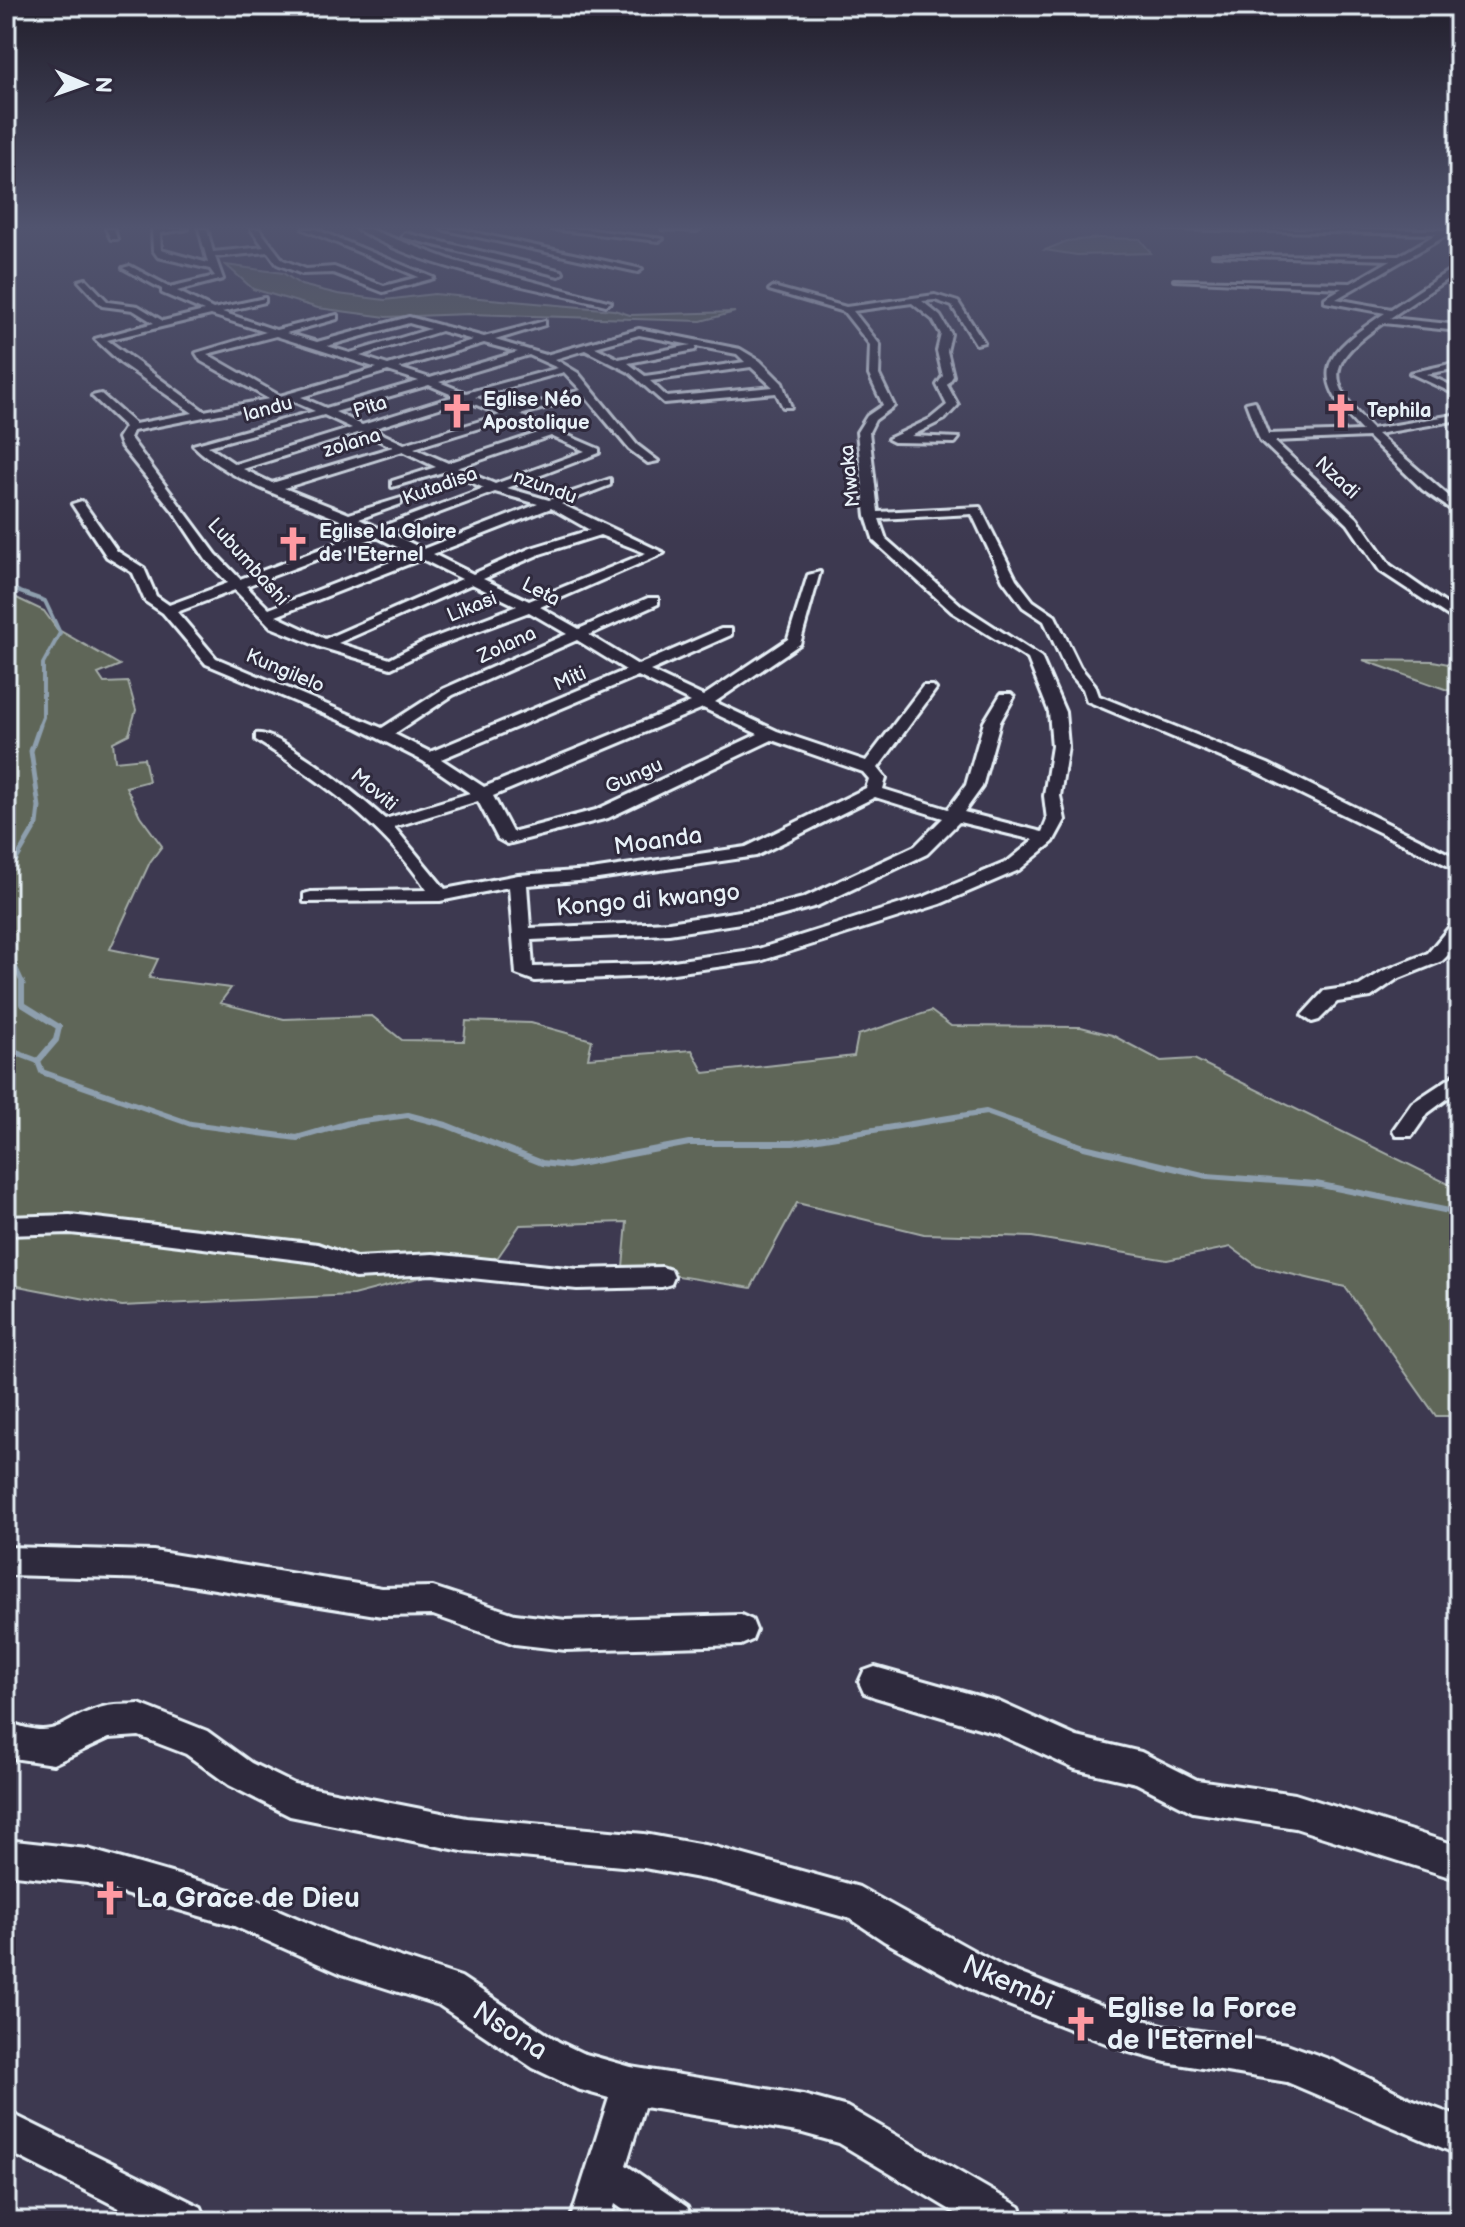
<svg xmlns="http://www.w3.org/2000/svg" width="1465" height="2227" viewBox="0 0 1465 2227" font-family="'Balsamiq Sans',sans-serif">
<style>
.green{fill:#5f6659;stroke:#a4aca8;stroke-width:2}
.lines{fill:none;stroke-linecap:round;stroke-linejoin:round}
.stream-far2{stroke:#8e9fae;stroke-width:4}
.stream-far1{stroke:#8e9fae;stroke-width:5}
.stream{stroke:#8e9fae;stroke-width:6}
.minor-casing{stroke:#e8f1f8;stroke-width:6}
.minor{fill:#2f2a3d;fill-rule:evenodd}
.labels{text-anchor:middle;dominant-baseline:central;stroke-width:6;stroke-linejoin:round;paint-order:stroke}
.far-poi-label{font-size:20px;font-weight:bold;fill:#e8f1f8;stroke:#2f2a3d;text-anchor:start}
.far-street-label{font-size:20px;fill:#e8f1f8;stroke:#2f2a3d}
.street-label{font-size:24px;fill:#e8f1f8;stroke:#2f2a3d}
.near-poi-label{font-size:28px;font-weight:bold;fill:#e8f1f8;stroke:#2f2a3d;text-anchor:start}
.near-street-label{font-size:28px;fill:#e8f1f8;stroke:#2f2a3d}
</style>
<rect width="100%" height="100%" fill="#3d3950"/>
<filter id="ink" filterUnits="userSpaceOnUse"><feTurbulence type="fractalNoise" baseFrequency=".0125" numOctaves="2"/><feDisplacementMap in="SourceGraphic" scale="16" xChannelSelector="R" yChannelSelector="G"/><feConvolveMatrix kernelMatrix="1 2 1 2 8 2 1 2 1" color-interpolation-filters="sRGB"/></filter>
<g filter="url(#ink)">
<g class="green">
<polygon points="1099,238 1140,239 1151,253 1077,255 1045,250 1067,241"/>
<polygon points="226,265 283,273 301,285 338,294 385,300 434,294 614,310 630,315 735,312 701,321 469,314 386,317 318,308 253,289"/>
<polygon points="6,593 44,611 57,629 120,665 98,674 104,683 128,682 136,710 129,734 113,742 115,761 144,758 149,781 126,787 140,816 162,846 150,862 110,949 158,959 149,978 231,988 220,1003 284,1019 372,1016 402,1040 464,1041 466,1021 531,1023 592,1040 588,1058 692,1050 704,1073 854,1056 858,1035 931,1011 951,1026 1081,1027 1112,1035 1161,1061 1194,1059 1459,1189 1459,1416 1436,1416 1345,1287 1257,1266 1231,1247 1167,1260 1032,1237 924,1234 797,1203 751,1288 623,1267 627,1222 520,1225 498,1257 353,1295 122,1306 18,1286 6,1287"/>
<polygon points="1363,660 1433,661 1459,666 1459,694"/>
</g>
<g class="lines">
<polyline class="stream-far2" points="6,587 45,601 60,633 43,664 43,717 39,727"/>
<g class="stream-far1">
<polyline points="6,877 37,824 39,807 31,751 40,725"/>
<polyline points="6,958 12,960 23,984"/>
</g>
<g class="stream">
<polyline points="22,982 22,1004 59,1027 56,1040 38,1061 42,1072 191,1124 297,1138 349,1123 408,1115 446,1125 542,1163 568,1166 689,1143 793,1143 986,1112 1084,1147 1207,1176 1316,1184 1459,1213"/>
<polyline points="6,1049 38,1061"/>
</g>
<g class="minor-casing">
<g id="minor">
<polygon points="106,229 114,229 117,239 111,239"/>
<path d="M 152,229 L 188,229 L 160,233 L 161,250 L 208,263 L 199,229 L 207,229 L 213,252 L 264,247 L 251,229 L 259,229 L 283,260 L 306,269 L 334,267 L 384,286 L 419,277 L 303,229 L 315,229 L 434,278 L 383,292 L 333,273 L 302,274 L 277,264 L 268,252 L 215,257 L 223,279 L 177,291 L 213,309 L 265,298 L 265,302 L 222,312 L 276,330 L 337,315 L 337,319 L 286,333 L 317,342 L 409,317 L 484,337 L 545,321 L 545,325 L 495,340 L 546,355 L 639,329 L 740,349 L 760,361 L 782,383 L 791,407 L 783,407 L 776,393 L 664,403 L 629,372 L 585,350 L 555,359 L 578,373 L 637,445 L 658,461 L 648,463 L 629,449 L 585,396 L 520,415 L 599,449 L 599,453 L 507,488 L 549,500 L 610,479 L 610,485 L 561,504 L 664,553 L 540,607 L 579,629 L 648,598 L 658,598 L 658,604 L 589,635 L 638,665 L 721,629 L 731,629 L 731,635 L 650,671 L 703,696 L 788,639 L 808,575 L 820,572 L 800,644 L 715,702 L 777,731 L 866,761 L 923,686 L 933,686 L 936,689 L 878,768 L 886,778 L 883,789 L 948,809 L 966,785 L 984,722 L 1001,694 L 1011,694 L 1014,697 L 1000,722 L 982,787 L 964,812 L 1042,832 L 1047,820 L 1044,796 L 1052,746 L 1049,712 L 1028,659 L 952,612 L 874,541 L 866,516 L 857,432 L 867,416 L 883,405 L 869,375 L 870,345 L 844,312 L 769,290 L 773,287 L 846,307 L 935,295 L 958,302 L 984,342 L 976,344 L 952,306 L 935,300 L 922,301 L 940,316 L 951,334 L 947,351 L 953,376 L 947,385 L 958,405 L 945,419 L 911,436 L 959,438 L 955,443 L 894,442 L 888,439 L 930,419 L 947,405 L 937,385 L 943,376 L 937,351 L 941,334 L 933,320 L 912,303 L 853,311 L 880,345 L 879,375 L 894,406 L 875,420 L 869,432 L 878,512 L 980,507 L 1016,579 L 1033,601 L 1055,616 L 1080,667 L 1095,685 L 1099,696 L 1268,764 L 1459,859 L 1459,871 L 1256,772 L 1087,701 L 1083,689 L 1066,669 L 1044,621 L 1023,607 L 1003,580 L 972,514 L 879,519 L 886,539 L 962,606 L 1041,657 L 1065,712 L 1068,746 L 1060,796 L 1065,820 L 1053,842 L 1019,870 L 940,904 L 760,961 L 652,976 L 535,981 L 516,974 L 509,887 L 440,901 L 304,902 L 304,894 L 311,892 L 427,890 C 384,825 321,781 256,740 L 256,734 C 278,729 366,802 385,819 L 470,793 L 423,761 L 358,728 L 206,664 L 163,613 L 145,601 L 133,573 L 107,557 L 72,504 L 82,501 L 117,551 L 144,568 L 156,596 L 169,605 L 228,583 L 206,560 L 174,512 L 121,446 L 118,438 L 125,427 L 92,396 L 101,394 L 135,424 L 193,413 L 121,363 L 95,339 L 154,323 L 133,310 L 102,306 L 79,281 L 86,279 L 108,302 L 138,306 L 163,321 L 204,311 L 162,293 L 162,289 L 123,268 L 130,266 L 170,287 L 215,276 L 210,269 L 158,257 L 153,250 ZM 211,315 L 266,332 L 196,353 L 201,361 L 269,399 L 204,411 L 107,340 ZM 409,323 L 430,329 L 350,353 L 327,346 ZM 441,331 L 473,340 L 388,365 L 360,356 ZM 639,335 L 691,345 L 619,359 L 595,347 ZM 276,336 L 377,368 L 280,396 L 207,354 ZM 484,343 L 518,352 L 430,378 L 399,368 ZM 696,346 L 737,354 L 745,362 L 645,376 L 628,363 L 695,350 ZM 529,355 L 558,368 L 466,393 L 439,382 ZM 751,367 L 773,387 L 667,397 L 650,381 ZM 388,371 L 419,381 L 326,408 L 301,397 ZM 564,372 L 581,390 L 510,411 L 475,397 ZM 429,385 L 455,396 L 362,425 L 335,412 ZM 290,400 L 315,411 L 193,445 C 240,490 309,503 366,532 L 240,579 L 216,554 L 130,438 L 133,431 ZM 465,400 L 500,415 L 404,444 L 372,429 ZM 324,415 L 352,428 L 235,464 L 208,446 ZM 509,419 L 541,432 L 448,463 L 414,448 ZM 361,432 L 393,447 L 272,483 L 243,469 ZM 551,436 L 585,451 L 495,484 L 457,468 ZM 403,451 L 436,467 L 392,481 L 392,487 L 446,471 L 484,488 L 378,528 L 359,519 L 401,504 L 401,498 L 349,514 L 284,488 ZM 495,492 L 538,504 L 423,549 L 388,532 ZM 551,508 L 590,530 L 531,548 L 473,574 L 433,554 ZM 600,535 L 646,553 L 529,601 L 483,579 L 540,554 ZM 377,537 L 411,554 L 269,609 L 246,586 ZM 422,559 L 462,579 L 325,639 L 276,616 ZM 472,584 L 517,606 L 425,641 L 390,659 L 338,643 ZM 235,590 L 271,627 L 320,647 L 391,668 L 435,647 L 529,612 L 567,634 L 443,689 L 382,728 L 216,658 L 177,612 ZM 577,640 L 626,670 L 430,752 L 394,734 L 453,695 ZM 638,676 L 691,702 L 484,787 L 441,759 ZM 703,708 L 758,734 L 596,810 L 512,832 L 493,796 ZM 772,740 L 863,772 L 869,779 L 866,788 L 746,847 L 591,870 L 518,875 L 445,889 L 394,827 L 478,801 L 498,839 L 507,844 L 608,818 ZM 875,797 L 943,818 L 915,846 L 803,898 L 772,906 L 669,922 L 530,928 L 527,885 L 591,880 L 756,856 ZM 959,822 L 1034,840 L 1007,862 L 926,896 L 758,949 L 652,964 L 533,967 L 531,940 L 669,934 L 773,918 L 817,906 L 927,854 Z"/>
<path d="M 357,229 L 369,229 L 454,261 L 611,302 L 606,305 C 531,287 422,269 357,229 Z"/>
<polygon points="441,229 458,229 642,269 638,272"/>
<polygon points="552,229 585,229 663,239 659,241"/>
<polygon points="662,229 700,229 696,231"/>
<path d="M 1166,229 L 1449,230 L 1449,234 L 1336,299 L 1391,309 L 1459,264 L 1459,271 L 1390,318 L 1459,325 L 1459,331 L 1383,323 C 1328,361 1323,379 1372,429 L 1459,414 L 1459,420 L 1377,434 L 1459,505 L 1459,515 L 1423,490 L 1368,437 L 1274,441 L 1357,518 L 1390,565 L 1459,613 L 1459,623 L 1380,571 L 1348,524 L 1260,440 L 1246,403 L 1255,401 L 1268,434 L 1362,431 C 1305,371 1326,353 1385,313 L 1325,302 L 1325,298 L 1342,288 L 1174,280 L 1351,283 L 1391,260 L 1213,255 L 1399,256 L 1436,234 Z"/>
<polygon points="405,233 562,271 563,273 559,276 402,237"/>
<polygon points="1459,362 1459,368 1426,374 1459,389 1459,396 1410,373"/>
<polygon points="1459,922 1459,944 1442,961 1397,979 1371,997 1337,1002 1319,1020 1312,1022 1302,1015 1324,991 1359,986 1383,971 1428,953 1452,924"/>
<polygon points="1459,1072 1459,1090 1428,1113 1412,1136 1396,1136 1393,1130 1412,1103"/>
<polygon points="70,1215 318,1244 356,1258 433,1254 577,1269 662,1267 671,1270 674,1277 671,1284 662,1287 577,1289 433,1274 355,1278 315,1262 147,1241 70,1233 6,1235 6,1217"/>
<polygon points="6,1547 153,1551 382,1588 433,1587 515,1614 566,1620 741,1615 752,1620 756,1630 752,1640 741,1645 566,1650 515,1644 433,1615 382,1616 153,1579 6,1575"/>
<polygon points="875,1667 999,1702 1077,1737 1141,1752 1197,1780 1295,1794 1459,1846 1459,1880 1295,1828 1193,1812 1136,1783 1075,1769 996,1733 875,1697 864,1693 859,1682 864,1671"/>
<path d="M 139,1704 L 207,1731 L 251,1763 L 294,1784 L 467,1818 L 644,1834 L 715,1847 L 859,1887 L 1003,1967 L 1126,2015 L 1166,2026 L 1287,2044 L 1334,2061 L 1411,2099 L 1459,2117 L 1459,2155 L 1287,2082 L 1166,2062 L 1126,2051 L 980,1994 L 884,1941 L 851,1919 L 715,1881 L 644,1868 L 467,1852 L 290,1816 L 229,1785 L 186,1754 L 139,1736 L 109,1738 L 53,1764 L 6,1757 L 6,1721 C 62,1744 59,1717 107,1706 C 117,1704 129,1705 139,1704 Z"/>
<polygon points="6,1840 87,1849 237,1892 345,1939 461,1977 559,2042 582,2053 631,2067 803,2095 847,2107 1020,2207 1026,2221 969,2221 839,2143 803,2133 644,2107 626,2165 687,2207 693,2221 639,2221 615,2204 610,2221 570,2221 609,2098 577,2089 533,2068 439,2005 342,1974 234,1926 87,1883 6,1874"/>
<polygon points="6,2111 201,2207 207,2221 145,2221 6,2150"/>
</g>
</g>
<use href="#minor" class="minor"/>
</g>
</g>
<linearGradient id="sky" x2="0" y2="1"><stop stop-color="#221f2c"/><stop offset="0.42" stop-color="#51546f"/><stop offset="1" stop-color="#51546f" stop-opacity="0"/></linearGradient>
<rect width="1465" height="541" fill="url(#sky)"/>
<defs>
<g id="church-bare" transform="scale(2.76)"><path d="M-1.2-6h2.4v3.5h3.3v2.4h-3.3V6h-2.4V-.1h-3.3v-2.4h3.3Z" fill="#ff9aa2" stroke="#2f2a3d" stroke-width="2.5" paint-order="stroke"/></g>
</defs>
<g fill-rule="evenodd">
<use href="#church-bare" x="457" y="411"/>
<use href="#church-bare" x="1341" y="411"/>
<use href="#church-bare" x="293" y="544"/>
<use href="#church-bare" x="110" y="1898"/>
<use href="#church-bare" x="1081" y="2024"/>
</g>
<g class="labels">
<g class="far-poi-label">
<text x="483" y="400">Eglise Néo<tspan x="483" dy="23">Apostolique</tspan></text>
<text x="1367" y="411">Tephila</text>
<text x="319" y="532">Eglise la Gloire<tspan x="319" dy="23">de l'Eternel</tspan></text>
</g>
<g class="far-street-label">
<text transform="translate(370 407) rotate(-17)">Pita</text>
<text transform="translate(268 409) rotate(-15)">landu</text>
<text transform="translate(352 443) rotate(-17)">zolana</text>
<text transform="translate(850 476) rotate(-96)">Mwaka</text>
<text transform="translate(1337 478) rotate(43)">Nzadi</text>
<text transform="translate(440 486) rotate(-20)">Kutadisa</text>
<text transform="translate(545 487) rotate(20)">nzundu</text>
<text transform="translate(248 562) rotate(48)">Lubumbashi</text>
<text transform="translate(541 592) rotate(27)">Leta</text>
<text transform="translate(472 607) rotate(-22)">Likasi</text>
<text transform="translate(507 645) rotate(-25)">Zolana</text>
<text transform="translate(285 671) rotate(23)">Kungilelo</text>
<text transform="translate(570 679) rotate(-24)">Miti</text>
<text transform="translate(634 776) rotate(-24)">Gungu</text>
<text transform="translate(374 790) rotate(40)">Moviti</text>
</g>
<g class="street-label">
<text transform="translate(658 841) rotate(-8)">Moanda</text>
<text transform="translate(648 900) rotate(-5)">Kongo di kwango</text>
</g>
<g class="near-poi-label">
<text x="136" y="1898">La Grace de Dieu</text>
<text x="1107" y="2008">Eglise la Force<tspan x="1107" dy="32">de l'Eternel</tspan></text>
</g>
<g class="near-street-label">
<text transform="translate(1008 1983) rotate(24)">Nkembi</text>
<text transform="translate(510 2031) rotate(33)">Nsona</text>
</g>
</g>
<rect width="1465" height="2227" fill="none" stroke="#2f2a3d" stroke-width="32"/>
<rect x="16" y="16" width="1433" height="2195" fill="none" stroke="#e8f1f8" stroke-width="3" filter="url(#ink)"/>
<g transform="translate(84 84) rotate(92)" stroke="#2f2a3d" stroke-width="6" paint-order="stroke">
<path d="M0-6L14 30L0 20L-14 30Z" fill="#e8f1f8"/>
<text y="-12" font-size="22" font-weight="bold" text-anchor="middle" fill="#e8f1f8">N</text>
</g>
</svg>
